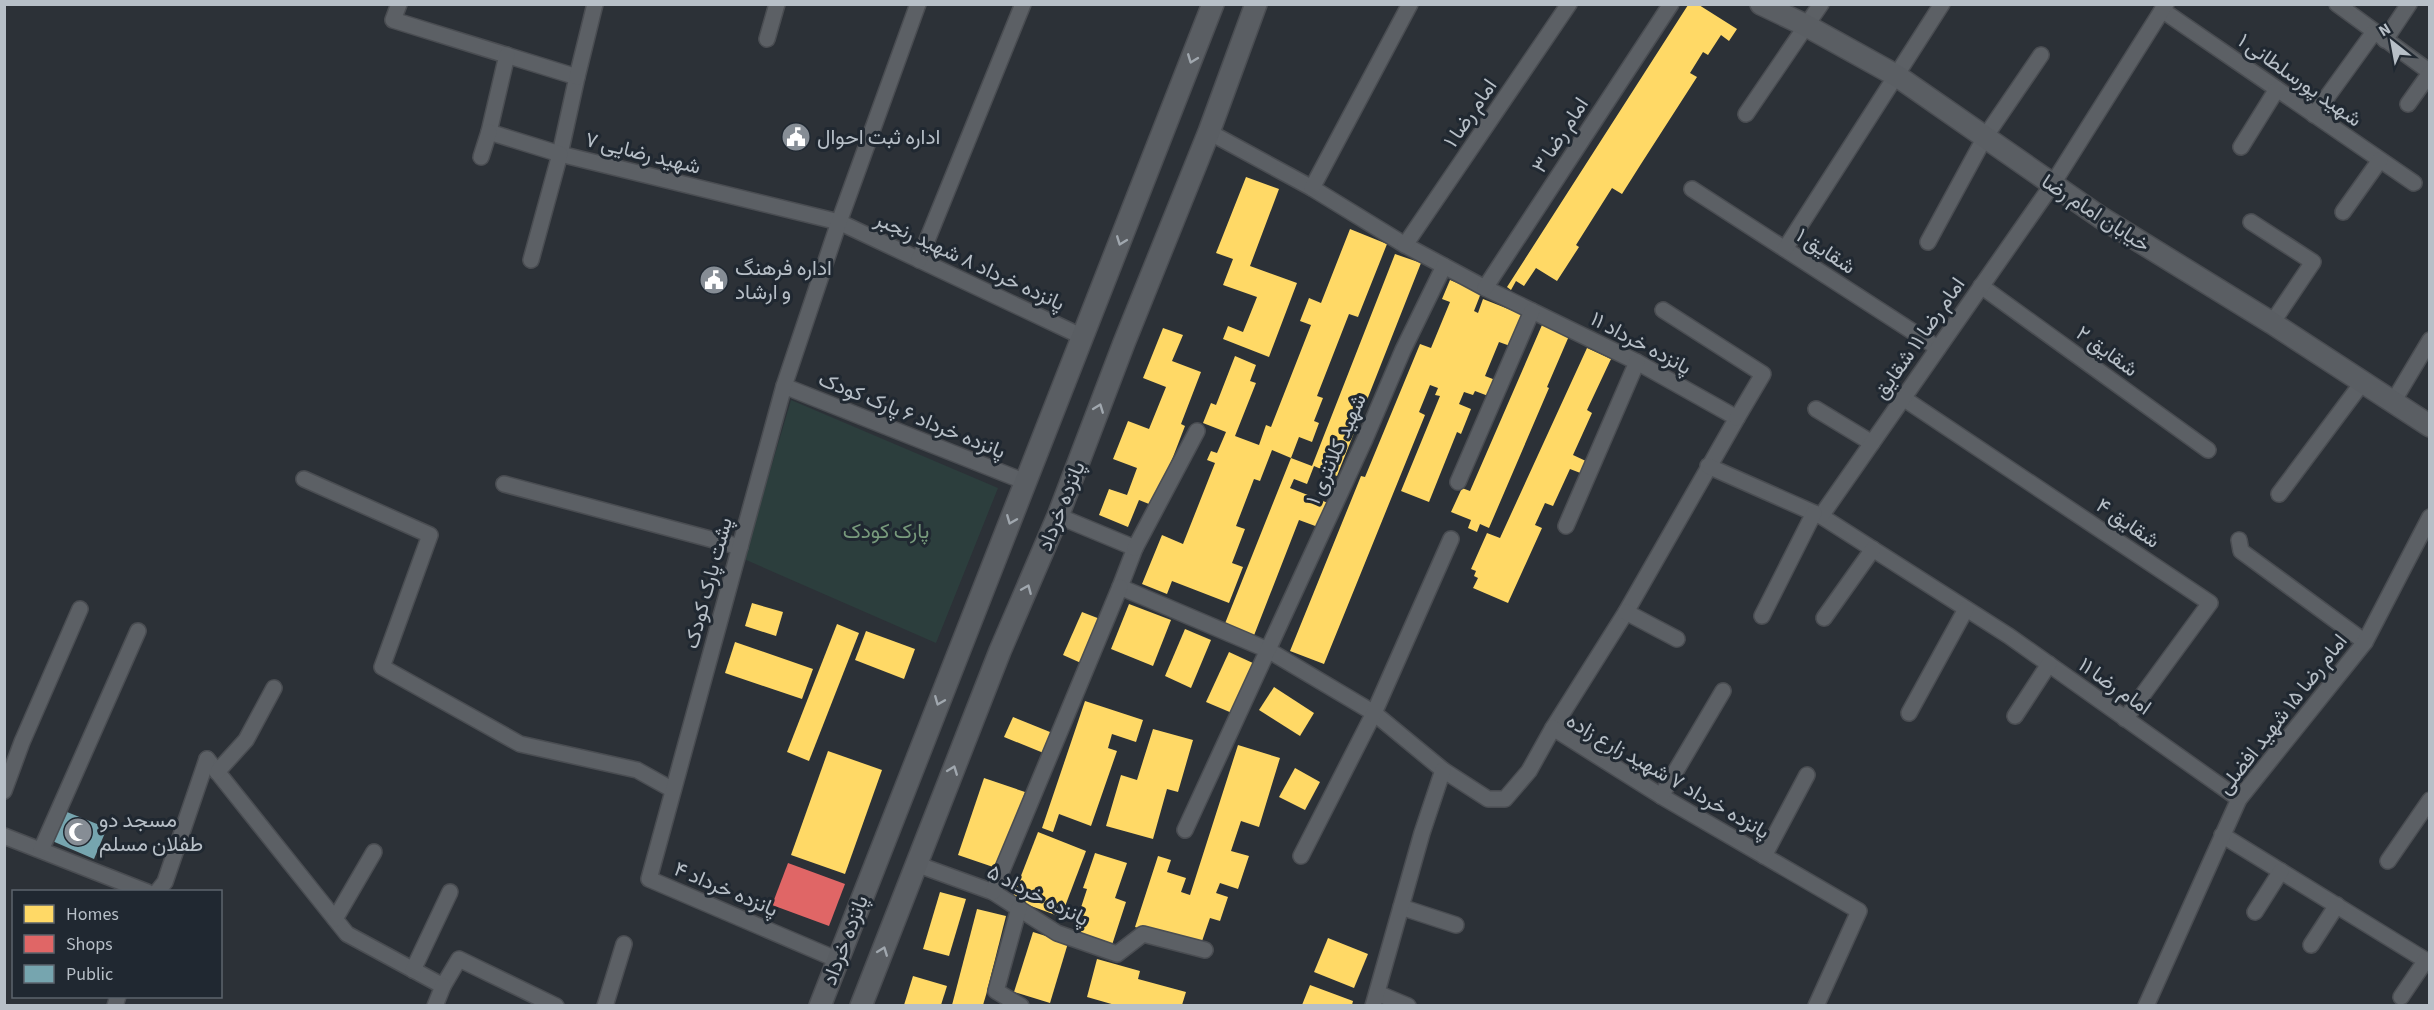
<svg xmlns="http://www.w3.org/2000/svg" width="2434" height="1010" viewBox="0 0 2434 1010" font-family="'Source Sans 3',Vazirmatn,sans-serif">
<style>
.green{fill:#2c3e3d}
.homes{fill:#ffd966}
.shops{fill:#e06666}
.public{fill:#76a5af}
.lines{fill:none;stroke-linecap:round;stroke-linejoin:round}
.street-casing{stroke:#4a4d52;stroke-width:18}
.secondary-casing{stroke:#4a4d52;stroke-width:24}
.street{stroke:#5c6065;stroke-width:15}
.secondary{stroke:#5a5e63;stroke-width:21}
.oneway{stroke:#a0a7ae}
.labels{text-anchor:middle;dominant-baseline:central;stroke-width:6;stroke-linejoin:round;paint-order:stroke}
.street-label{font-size:21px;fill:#b7bfc7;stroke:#202831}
.poi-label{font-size:21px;fill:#b7bfc7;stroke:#202831;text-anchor:start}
.park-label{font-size:21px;fill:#779a7c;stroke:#202831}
</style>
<rect width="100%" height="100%" fill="#2c3137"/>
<polygon class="green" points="791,400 998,488 936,643 744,559"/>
<g class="homes">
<polygon points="1688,5 1699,5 1737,29 1729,41 1721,35 1708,55 1703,52 1690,73 1697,77 1641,164 1622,194 1612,188 1576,245 1579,247 1557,281 1536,268 1524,286 1516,281 1511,290 1507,287"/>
<polygon points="1246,177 1279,189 1250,266 1297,283 1269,357 1223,339 1228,326 1243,332 1257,297 1223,285 1233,259 1216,253"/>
<polygon points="1350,229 1387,244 1358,317 1349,314 1317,396 1323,398 1314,421 1319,423 1312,442 1299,437 1291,458 1312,466 1395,254 1421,263 1337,476 1314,466 1307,484 1294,479 1290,488 1328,503 1318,527 1299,520 1253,638 1224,626 1291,458 1272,450 1260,481 1254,479 1236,526 1245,529 1232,563 1243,567 1229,603 1172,581 1167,594 1142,584 1162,535 1183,544 1215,463 1207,460 1211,451 1217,453 1226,432 1203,423 1211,403 1216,405 1235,356 1256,365 1250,381 1256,383 1235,436 1259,445 1266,425 1271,427 1311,325 1300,321 1309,298 1321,303"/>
<polygon points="1450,280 1481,293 1474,311 1478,313 1483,299 1526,316 1513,347 1499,342 1485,376 1498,381 1491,397 1475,391 1473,395 1464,392 1459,404 1471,409 1461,434 1457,432 1429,502 1401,491 1440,396 1435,395 1438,388 1430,385 1419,412 1425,415 1324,664 1290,651 1361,476 1365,477 1420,344 1431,348 1450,302 1442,299"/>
<polygon points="1542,325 1569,336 1547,387 1549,388 1489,528 1480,524 1477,532 1468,528 1471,520 1451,512 1462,488 1470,491"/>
<polygon points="1163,328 1183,335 1172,361 1201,372 1181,424 1185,426 1154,506 1139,500 1128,527 1099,515 1109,489 1127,495 1137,468 1113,459 1128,421 1149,429 1166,387 1143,378"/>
<polygon points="1587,348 1611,359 1587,410 1592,413 1573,455 1588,462 1583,474 1570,469 1553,506 1545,503 1535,525 1542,528 1508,603 1473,588 1478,578 1474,576 1476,571 1471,569 1487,533 1500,538"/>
<polygon points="752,603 783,612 776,636 745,626"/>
<polygon points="1129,604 1171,620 1153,666 1111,649"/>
<polygon points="1082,612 1100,619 1081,663 1063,655"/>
<polygon points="837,624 859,633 809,761 787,752"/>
<polygon points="1185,629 1211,640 1191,688 1165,676"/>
<polygon points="866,631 915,649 904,679 855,660"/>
<polygon points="735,642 813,669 802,699 725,673"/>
<polygon points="1229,652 1255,664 1232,713 1206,702"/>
<polygon points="1274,687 1314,713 1300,736 1259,710"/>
<polygon points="1085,701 1143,720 1136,742 1112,734 1108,748 1117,751 1091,826 1059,814 1053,832 1042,828"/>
<polygon points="1013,717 1055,734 1046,754 1004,737"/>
<polygon points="1153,729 1193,740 1178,792 1167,789 1153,839 1106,826 1121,775 1137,780"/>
<polygon points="1238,745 1280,758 1259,827 1241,821 1231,851 1249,856 1238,889 1220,883 1216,893 1228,897 1220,921 1210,918 1200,947 1135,927 1158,856 1171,860 1167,872 1186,878 1181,892 1190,895"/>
<polygon points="828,751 882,770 845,874 791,855"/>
<polygon points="1295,768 1320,782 1305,810 1279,797"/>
<polygon points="984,778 1025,792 999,869 958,855"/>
<polygon points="1038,832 1086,851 1061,917 1012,899"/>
<polygon points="1095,853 1127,863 1115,898 1126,902 1112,945 1073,932 1087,889 1083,888"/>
<polygon points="940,892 966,899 949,956 923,949"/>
<polygon points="977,909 1006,916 986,995 983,1005 952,1005"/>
<polygon points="1033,932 1068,943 1050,1003 1014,992"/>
<polygon points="1328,938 1368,954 1354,988 1314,972"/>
<polygon points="1097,959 1140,971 1138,979 1186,992 1182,1005 1115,1005 1087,997"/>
<polygon points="913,976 947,986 941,1005 904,1005"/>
<polygon points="1310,985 1353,1001 1352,1005 1302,1005"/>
</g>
<polygon class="shops" points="788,863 845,884 829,926 772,905"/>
<polygon class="public" points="62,810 107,828 94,859 50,840"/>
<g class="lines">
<g class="street-casing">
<g id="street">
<polyline points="399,4 393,20 577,77 560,154 839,222 1083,337"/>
<polyline points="2337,4 2430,72"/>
<polyline points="2162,10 2414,183"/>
<polyline points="767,39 777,4"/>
<polyline points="2385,40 2409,4"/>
<polyline points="507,55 489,132 560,154 531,260"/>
<polyline points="577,77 595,4"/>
<polyline points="2408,104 2430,73"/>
<polyline points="1746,114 1821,4"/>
<polyline points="2314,115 2374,32"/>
<polyline points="1209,132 1312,188 1405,245 1485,288 1637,362 1737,418 1626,612 1553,728"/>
<polyline points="2241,147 2277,89"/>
<polyline points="481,157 489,132"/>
<polyline points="1312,188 1410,4"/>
<polyline points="1692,189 1938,348"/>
<polyline points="2343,212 2380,160"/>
<polyline points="2251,222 2313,262 2272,323"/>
<polyline points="1928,242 1985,137 2041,55"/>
<polyline points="1405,245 1569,4"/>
<polyline points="1785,249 1942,4"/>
<polyline points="919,260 1023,4"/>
<polyline points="1981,286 2208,450"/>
<polyline points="1485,288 1671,4"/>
<polyline points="1663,310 1763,374 1737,418"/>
<polyline points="784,386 1026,482"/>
<polyline points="1903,398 2210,603 2125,719"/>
<polyline points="2393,402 2430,340"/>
<polyline points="1816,409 1872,443"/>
<polyline points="1708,466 1821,516 2009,636 2239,799"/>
<polyline points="304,479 430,535 382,667 520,744 637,770 673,790"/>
<polyline points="1458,482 1532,311"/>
<polyline points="504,484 740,547"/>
<polyline points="2279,494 2362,383"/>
<polyline points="1058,516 1135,548 1120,587 1268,650 1374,713 1443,770 1488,799 1505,799 1529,771 1553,728 1661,796 1859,911 1816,1006"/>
<polyline points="1821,516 2052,185 2166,4"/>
<polyline points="1566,526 1637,362"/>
<polyline points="2239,540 2241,551 2365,642"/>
<polyline points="1135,548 1197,431"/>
<polyline points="1626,612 1677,639"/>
<polyline points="1762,616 1814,513"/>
<polyline points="1824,618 1873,549"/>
<polyline points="1909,713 1966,609"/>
<polyline points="2015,716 2049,664"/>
<polyline points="207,759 347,934 443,986 459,959 556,1006"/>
<polyline points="217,772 246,740 274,688"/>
<polyline points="4,791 22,742 80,609"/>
<polyline points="1661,796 1723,691"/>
<polyline points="1185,830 1365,439 1403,350 1444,266"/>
<polyline points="2222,835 2430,963"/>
<polyline points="4,836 147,892"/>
<polyline points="41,850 138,631"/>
<polyline points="1301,856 1374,713 1451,539"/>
<polyline points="1764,856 1807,775"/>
<polyline points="2388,861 2430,800"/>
<polyline points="916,864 993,892 1057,933 1117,954 1143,934 1205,950"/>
<polyline points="157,892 165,882 207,759"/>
<polyline points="993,892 1120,587"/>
<polyline points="1401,907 1456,925"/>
<polyline points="1019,908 996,991 1021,1006"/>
<polyline points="2255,912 2281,871"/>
<polyline points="335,919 374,852"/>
<polyline points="2311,945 2337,905"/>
<polyline points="838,960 649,879 784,386 839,222 918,4"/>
<polyline points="413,970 450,892"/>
<polyline points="1377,993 1408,1006"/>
<polyline points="2401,997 2426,960"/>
<polyline points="115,1006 118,996"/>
<polyline points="435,1006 443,986"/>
<polyline points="605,1006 624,944"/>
<polyline points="1373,1006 1422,833 1443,770"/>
<polyline points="2146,1006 2239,799 2365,642 2430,517"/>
</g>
</g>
<g class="secondary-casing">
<g id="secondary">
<polyline points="1761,4 1805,25 1897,76 2100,217 2272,323 2430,426"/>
<polyline points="820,1006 1213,4"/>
<polyline points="861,1006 1000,651 1058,516 1124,343 1209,132 1256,4"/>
</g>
</g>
<use href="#street" class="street"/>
<use href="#secondary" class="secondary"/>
</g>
<defs><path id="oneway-chevron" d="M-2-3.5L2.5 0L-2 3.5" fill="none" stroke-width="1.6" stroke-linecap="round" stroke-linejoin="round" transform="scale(1.5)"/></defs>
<g class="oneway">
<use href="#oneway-chevron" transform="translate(1192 59) rotate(111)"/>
<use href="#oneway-chevron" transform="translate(1121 241) rotate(111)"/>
<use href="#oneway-chevron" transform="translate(1099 408) rotate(-69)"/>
<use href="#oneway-chevron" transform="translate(1011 520) rotate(112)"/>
<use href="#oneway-chevron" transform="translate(1027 589) rotate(-67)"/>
<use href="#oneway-chevron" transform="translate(939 701) rotate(112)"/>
<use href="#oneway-chevron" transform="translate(953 770) rotate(-69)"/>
<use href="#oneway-chevron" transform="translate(883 951) rotate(-69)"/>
</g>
<defs>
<g id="civic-disc" transform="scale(1.5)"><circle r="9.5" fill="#868d95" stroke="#202831"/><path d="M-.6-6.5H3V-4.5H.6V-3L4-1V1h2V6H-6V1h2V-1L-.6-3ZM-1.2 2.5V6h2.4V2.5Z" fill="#fff"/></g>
<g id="mosque-disc" transform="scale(1.5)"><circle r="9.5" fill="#868d95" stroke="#202831"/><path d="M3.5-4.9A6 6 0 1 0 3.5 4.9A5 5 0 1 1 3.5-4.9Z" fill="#fff"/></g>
</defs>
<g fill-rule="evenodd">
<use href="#civic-disc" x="796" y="137"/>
<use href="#civic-disc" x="714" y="280"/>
<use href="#mosque-disc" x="78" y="832"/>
</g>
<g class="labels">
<g class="street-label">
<text transform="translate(2300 80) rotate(35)">شهید پورسلطانی ۱</text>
<text transform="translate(1470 113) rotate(-56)">امام رضا ۱</text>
<text transform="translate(1560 135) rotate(-57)">امام رضا ۳</text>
<text transform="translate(643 153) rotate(14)">شهید رضایی ۷</text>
<text transform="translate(2096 213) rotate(33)">خیابان امام رضا</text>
<text transform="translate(1826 251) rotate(33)">شقایق ۱</text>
<text transform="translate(970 261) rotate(25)">پانزده خرداد ۸ شهید رنجبر</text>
<text transform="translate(1919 338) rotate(-55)">امام رضا ۱۱ شقایق</text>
<text transform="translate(1641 343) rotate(28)">پانزده خرداد ۱۱</text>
<text transform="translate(2107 351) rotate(36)">شقایق ۲</text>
<text transform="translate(912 415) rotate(22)">پانزده خرداد ۶ پارک کودک</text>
<text transform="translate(1336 449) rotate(-66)">شهید کلانتری ۱</text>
<text transform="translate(1061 506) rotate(-68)">پانزده خرداد</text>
<text transform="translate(2128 523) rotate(34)">شقایق ۴</text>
<text transform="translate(708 583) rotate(-75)">پشت پارک کودک</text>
<text transform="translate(2115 686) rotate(35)">امام رضا ۱۱</text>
<text transform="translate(2282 714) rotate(-52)">امام رضا ۱۵ شهید افضلی</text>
<text transform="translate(1668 776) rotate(30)">پانزده خرداد ۷ شهید زارع زاده</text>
<text transform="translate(726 889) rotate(23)">پانزده خرداد ۴</text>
<text transform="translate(1038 895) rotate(27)">پانزده خرداد ۵</text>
<text transform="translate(845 940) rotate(-69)">پانزده خرداد</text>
</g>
<g class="poi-label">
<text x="817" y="137">اداره ثبت احوال</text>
<text x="735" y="268">اداره فرهنگ<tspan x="735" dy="24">و ارشاد</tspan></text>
<text x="99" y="820">مسجد دو<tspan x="99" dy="24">طفلان مسلم</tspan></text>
</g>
<g class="park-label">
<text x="886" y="531">پارک کودک</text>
</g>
</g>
<rect width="2434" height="1010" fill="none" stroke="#b7bfc7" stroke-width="12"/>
<rect x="12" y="890" width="210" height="108" fill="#202831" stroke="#5c646d" stroke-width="1.5"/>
<rect x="24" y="905" width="30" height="18" fill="#ffd966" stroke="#5c646d" stroke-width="1.5"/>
<text x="66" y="920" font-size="18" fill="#b7bfc7">Homes</text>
<rect x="24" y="935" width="30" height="18" fill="#e06666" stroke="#5c646d" stroke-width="1.5"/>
<text x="66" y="950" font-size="18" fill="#b7bfc7">Shops</text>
<rect x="24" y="965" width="30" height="18" fill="#76a5af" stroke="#5c646d" stroke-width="1.5"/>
<text x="66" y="980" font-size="18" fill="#b7bfc7">Public</text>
<g transform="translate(2392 42) rotate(329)" stroke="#202831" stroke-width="4.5" paint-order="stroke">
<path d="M0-4.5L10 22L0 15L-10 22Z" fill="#b7bfc7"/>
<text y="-9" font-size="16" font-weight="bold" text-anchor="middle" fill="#b7bfc7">N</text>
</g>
</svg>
